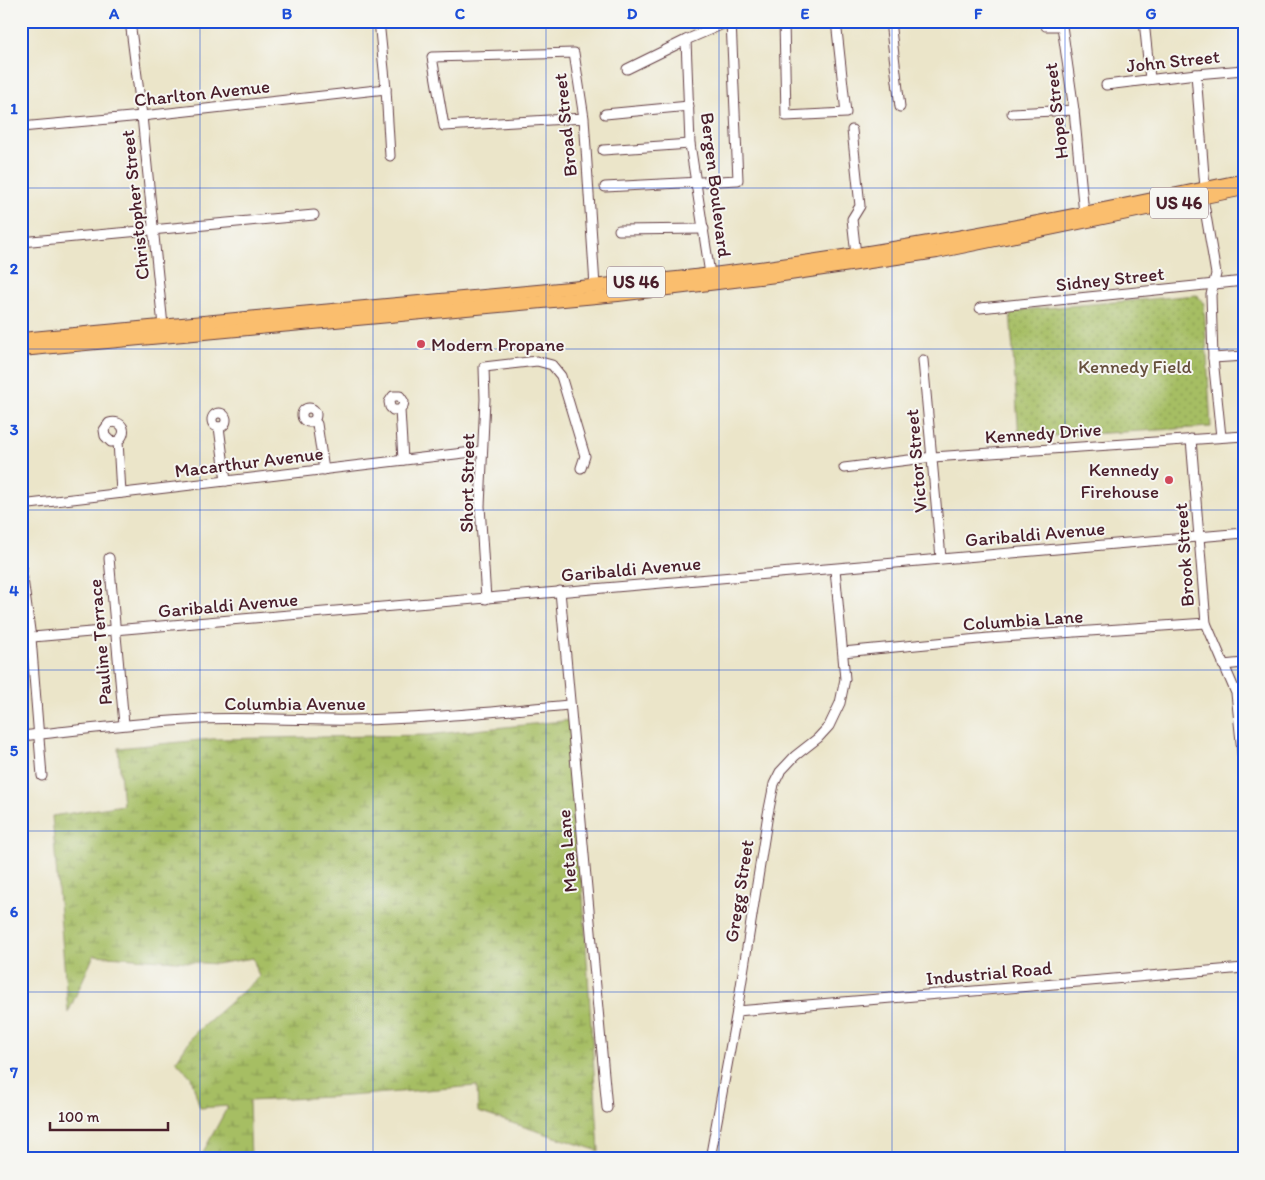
<svg xmlns="http://www.w3.org/2000/svg" width="1265" height="1180" viewBox="0 0 1265 1180" font-family="Itim,sans-serif">
<style>
.wetland{fill:url(#wetland-marsh);stroke:#786e48}
.park{fill:url(#park-dots);stroke:#786e48}
.lines{fill:none;stroke-linecap:round;stroke-linejoin:round}
.minor-casing{stroke:#623d43;stroke-width:11}
.highway-casing{stroke:#623d43;stroke-width:14}
.minor{stroke:#fff;stroke-width:9}
.highway{stroke:#fabe6e;stroke-width:12}
.grid{fill:none;stroke:#1d4ed8;stroke-width:1;stroke-opacity:0.55}
.poi-dot{fill:#d1495b;stroke:#f6f6f2;stroke-width:2}
.labels{text-anchor:middle;dominant-baseline:central;stroke-width:4;stroke-linejoin:round;paint-order:stroke}
.shield{fill:#f6f6f2;stroke:#7e6067;stroke-width:1}
.shield-label{font-size:18px;font-weight:bold;fill:#4a1f2b}
.street-label{font-size:19px;fill:#4a1f2b;stroke:#f6f6f2}
.poi-label{font-size:19px;fill:#4a1f2b;stroke:#f6f6f2;text-anchor:start}
.park-label{font-size:19px;fill:#664f3c;stroke:#f6f6f2}
.neatline{fill:none;stroke:#1d4ed8;stroke-width:2}
.grid-label{font-size:16px;text-anchor:middle;font-weight:bold;fill:#1d4ed8}
</style>
<defs>
<pattern id="wetland-marsh" width="20" height="14" patternUnits="userSpaceOnUse" patternTransform="scale(1.25)"><rect width="20" height="14" fill="#a6be64"/><path d="M1 5h8M5 5V1M11 12h8M15 12V8" fill="none" stroke="#899a53"/></pattern>
<pattern id="park-dots" width="8" height="8" patternUnits="userSpaceOnUse" patternTransform="scale(1.25)"><rect width="8" height="8" fill="#a6be64"/><path d="M2 2h.1M6 6h.1" fill="none" stroke="#899a53" stroke-width="1.8" stroke-linecap="round"/></pattern>
</defs>
<rect width="100%" height="100%" fill="#f6f6f2"/>
<filter id="ink" filterUnits="userSpaceOnUse"><feTurbulence type="fractalNoise" baseFrequency=".02" numOctaves="2"/><feDisplacementMap in="SourceGraphic" scale="10" xChannelSelector="R" yChannelSelector="G"/><feConvolveMatrix kernelMatrix="1 2 1 2 8 2 1 2 1" color-interpolation-filters="sRGB"/></filter>
<filter id="wash" filterUnits="userSpaceOnUse"><feTurbulence type="fractalNoise" baseFrequency=".0096" numOctaves="4" result="noise"/><feDisplacementMap in="SourceGraphic" scale="20" xChannelSelector="R" yChannelSelector="G"/><feGaussianBlur stdDeviation="1.12" result="paint"/><feColorMatrix in="noise" values="0 0 0 0 0 0 0 0 0 0 0 0 0 0 0 0 0 1.4 0 .05"/><feComposite in="paint" operator="in"/></filter>
<g filter="url(#wash)">
<rect width="100%" height="100%" fill="#ebe5c9"/>
<polygon class="wetland" points="572,720 599,1151 478,1112 477,1086 348,1096 249,1101 251,1159 212,1159 202,1154 228,1106 200,1108 191,1077 176,1061 194,1034 259,977 253,958 216,964 94,955 68,1013 52,816 123,805 118,748 211,739 427,735"/>
<polygon class="park" points="1197,295 1204,303 1211,427 1019,438 1010,311"/>
</g>
<g filter="url(#ink)">
<g class="lines">
<g class="minor-casing">
<g id="minor">
<polyline points="130,21 142,116 163,326"/>
<polyline points="379,21 386,89 390,156"/>
<polyline points="784,21 786,116 846,113 836,21"/>
<polyline points="890,21 900,107"/>
<polyline points="1045,21 1046,26 1062,26 1074,110 1084,214"/>
<polyline points="1144,21 1150,79"/>
<polyline points="686,40 690,144 710,274"/>
<polyline points="627,69 686,40 730,21"/>
<polyline points="1196,74 1205,188"/>
<polyline points="1106,85 1196,74 1244,70"/>
<polyline points="1012,113 1074,110"/>
<polyline points="605,114 689,106"/>
<polyline points="584,118 444,126 432,57 574,53 584,118 595,286"/>
<polyline points="21,127 142,116 386,89"/>
<polyline points="852,130 860,206 852,219 856,255"/>
<polyline points="603,150 690,144"/>
<polyline points="605,187 738,180 731,21"/>
<polyline points="1203,198 1216,274 1211,295 1213,358 1221,437"/>
<polyline points="619,230 704,229"/>
<polyline points="21,242 314,215"/>
<polyline points="980,308 1244,281"/>
<polyline points="1213,358 1244,356"/>
<polyline points="923,360 941,558"/>
<circle cx="309" cy="415" r="7"/>
<polyline points="400,410 393,410 390,407 389,402 393,396 400,396 404,402 403,406 400,410 403,460"/>
<circle cx="219" cy="420" r="7"/>
<polyline points="314,421 317,424 324,470"/>
<polyline points="219,427 226,481"/>
<polyline points="1191,439 1206,623 1236,693 1244,771"/>
<path d="M 118,441 L 111,442 L 105,436 L 104,430 L 109,423 C 122,419 129,432 118,441 L 121,493"/>
<polyline points="844,468 933,457 1244,436"/>
<polyline points="21,485 26,504"/>
<polyline points="21,505 481,451"/>
<polyline points="109,558 124,724"/>
<polyline points="21,564 31,638 42,776"/>
<polyline points="560,591 607,1108"/>
<polyline points="486,599 480,506 485,399 484,367 537,361 552,365 561,376 585,456 581,468"/>
<polyline points="21,638 1244,533"/>
<polyline points="843,652 989,638 1206,623"/>
<polyline points="1223,665 1244,663"/>
<path d="M 21,736 C 82,730 142,722 202,719 C 253,717 304,721 354,720 C 426,719 498,711 570,705"/>
<polyline points="737,1011 1244,968"/>
<polyline points="710,1159 737,1011 768,814 774,784 780,772 795,756 818,738 829,726 840,703 845,679 835,569"/>
</g>
</g>
<g class="highway-casing">
<g id="highway">
<path d="M 21,339 L 677,278 C 870,257 1054,220 1244,180"/>
<polyline points="21,350 618,295 776,276 937,252 1244,189"/>
</g>
</g>
<use href="#minor" class="minor"/>
<use href="#highway" class="highway"/>
</g>
</g>
<path class="grid" d="M 200,21 L 200,1159M 373,21 L 373,1159M 546,21 L 546,1159M 719,21 L 719,1159M 892,21 L 892,1159M 1065,21 L 1065,1159M 21,188 L 1244,188M 21,349 L 1244,349M 21,510 L 1244,510M 21,670 L 1244,670M 21,831 L 1244,831M 21,992 L 1244,992"/>
<g class="poi-dot">
<circle cx="421" cy="344" r="5"/>
<circle cx="1169" cy="480" r="5"/>
</g>
<g class="labels">
<g class="shield">
<rect x="1150" y="187.5" width="58" height="31" rx="4"/>
<rect x="607" y="266.5" width="58" height="31" rx="4"/>
</g>
<g class="shield-label">
<text x="1179" y="203">US 46</text>
<text x="636" y="282">US 46</text>
</g>
<g class="street-label">
<text transform="translate(1173 61) rotate(-6)">John Street</text>
<text transform="translate(202 93) rotate(-6)">Charlton Avenue</text>
<text transform="translate(1056 111) rotate(-97)">Hope Street</text>
<text transform="translate(565 125) rotate(-96)">Broad Street</text>
<text transform="translate(716 185) rotate(83)">Bergen Boulevard</text>
<text transform="translate(135 205) rotate(-96)">Christopher Street</text>
<text transform="translate(1110 279) rotate(-6)">Sidney Street</text>
<text transform="translate(1043 433) rotate(-4)">Kennedy Drive</text>
<text transform="translate(916 461) rotate(-95)">Victor Street</text>
<text transform="translate(249 462) rotate(-7)">Macarthur Avenue</text>
<text transform="translate(467 483) rotate(-89)">Short Street</text>
<text transform="translate(1035 534) rotate(-5)">Garibaldi Avenue</text>
<text transform="translate(1184 555) rotate(-94)">Brook Street</text>
<text transform="translate(631 569) rotate(-5)">Garibaldi Avenue</text>
<text transform="translate(228 605) rotate(-5)">Garibaldi Avenue</text>
<text transform="translate(1023 620) rotate(-4)">Columbia Lane</text>
<text transform="translate(100 642) rotate(-95)">Pauline Terrace</text>
<text x="295" y="703">Columbia Avenue</text>
<text transform="translate(567 851) rotate(-95)">Meta Lane</text>
<text transform="translate(739 891) rotate(-81)">Gregg Street</text>
<text transform="translate(989 973) rotate(-5)">Industrial Road</text>
</g>
<g class="poi-label">
<text x="431" y="344">Modern Propane</text>
<text x="1159" y="469" text-anchor="end">Kennedy<tspan x="1159" dy="22">Firehouse</tspan></text>
</g>
<g class="park-label">
<text x="1135" y="366">Kennedy Field</text>
</g>
</g>
<rect width="1265" height="1180" fill="none" stroke="#f6f6f2" stroke-width="55"/>
<path d="M50 1122v8h118v-8" fill="none" stroke="#4a1f2b" stroke-width="2.5"/>
<text x="58" y="1122" font-size="15" fill="#4a1f2b" stroke="#f6f6f2" stroke-width="4" paint-order="stroke">100 m</text>
<rect x="28" y="28" width="1210" height="1124" class="neatline"/>
<g class="grid-label">
<text x="114" y="19">A</text>
<text x="287" y="19">B</text>
<text x="460" y="19">C</text>
<text x="632" y="19">D</text>
<text x="805" y="19">E</text>
<text x="978" y="19">F</text>
<text x="1151" y="19">G</text>
<text x="14" y="114">1</text>
<text x="14" y="274">2</text>
<text x="14" y="435">3</text>
<text x="14" y="596">4</text>
<text x="14" y="756">5</text>
<text x="14" y="917">6</text>
<text x="14" y="1078">7</text>
</g>
</svg>
